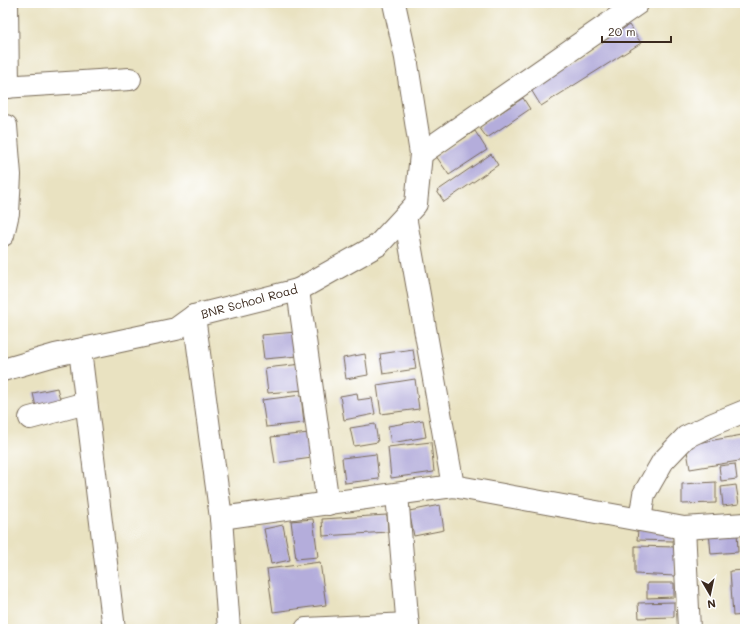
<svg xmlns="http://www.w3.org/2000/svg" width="748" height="632" viewBox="0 0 748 632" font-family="Mali,sans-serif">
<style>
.building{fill:#b4addb}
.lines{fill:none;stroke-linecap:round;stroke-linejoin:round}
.minor-casing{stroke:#786a57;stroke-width:24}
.minor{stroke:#fff;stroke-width:22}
.labels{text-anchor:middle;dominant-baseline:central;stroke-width:3;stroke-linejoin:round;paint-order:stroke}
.street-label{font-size:12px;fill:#3b2a1e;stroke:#fff}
</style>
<rect width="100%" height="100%" fill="#fff"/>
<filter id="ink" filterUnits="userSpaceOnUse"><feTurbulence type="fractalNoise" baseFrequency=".025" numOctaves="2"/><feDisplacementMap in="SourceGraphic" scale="8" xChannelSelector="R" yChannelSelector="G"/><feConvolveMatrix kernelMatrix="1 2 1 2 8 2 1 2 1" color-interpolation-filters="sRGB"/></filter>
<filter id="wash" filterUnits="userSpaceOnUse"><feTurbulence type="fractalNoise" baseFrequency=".012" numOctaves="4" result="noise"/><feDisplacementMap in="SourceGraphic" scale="16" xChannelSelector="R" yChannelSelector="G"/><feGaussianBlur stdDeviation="0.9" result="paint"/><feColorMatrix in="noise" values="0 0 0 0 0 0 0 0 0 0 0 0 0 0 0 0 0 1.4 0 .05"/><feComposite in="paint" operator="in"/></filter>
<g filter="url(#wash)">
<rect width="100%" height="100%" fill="#e9e2c1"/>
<g id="blocks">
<g class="building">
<polygon points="629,25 641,43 541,106 530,88"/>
<polygon points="523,98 530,109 487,138 479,127"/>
<polygon points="475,131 487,150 449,175 436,156"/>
<polygon points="491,154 498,165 444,202 437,191"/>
<polygon points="296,332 298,356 264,359 261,335"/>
<polygon points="413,349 416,369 383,374 380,354"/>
<polygon points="365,354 368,375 346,379 343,358"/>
<polygon points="302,364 304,390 268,393 265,368"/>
<polygon points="415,379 419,409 381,414 377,385"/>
<polygon points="57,388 62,406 37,412 33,393"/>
<polygon points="357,393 358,400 372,398 375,414 344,420 340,396"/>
<polygon points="301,395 304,423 266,427 262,400"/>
<polygon points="423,420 426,437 391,443 388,426"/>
<polygon points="375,424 378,442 354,446 350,428"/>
<polygon points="309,433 312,458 275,463 271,437"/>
<polygon points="742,435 745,460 690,469 686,445"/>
<polygon points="431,442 434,472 391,478 388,447"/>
<polygon points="376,454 379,479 345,483 342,458"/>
<polygon points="735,464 737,479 721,481 719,466"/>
<polygon points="716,482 716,503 682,504 682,484"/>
<polygon points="742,483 745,483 745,504 744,504"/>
<polygon points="736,485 739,504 723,506 721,487"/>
<polygon points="440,505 444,530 414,536 409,511"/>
<polygon points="387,515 388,532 323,536 322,519"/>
<polygon points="313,519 318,557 296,559 291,521"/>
<polygon points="283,525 290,560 271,564 264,529"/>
<polygon points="638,530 674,531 673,541 637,540"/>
<polygon points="737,530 738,552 711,554 709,532"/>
<polygon points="635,546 676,547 675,576 635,574"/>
<polygon points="320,562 326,605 273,612 267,569"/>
<polygon points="745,570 745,615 733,616 730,571"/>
<polygon points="647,583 674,583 674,597 647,598"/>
<polygon points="674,602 674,617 639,618 638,603"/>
</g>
</g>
</g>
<g filter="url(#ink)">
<use href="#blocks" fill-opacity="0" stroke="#786a57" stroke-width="1"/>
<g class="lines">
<g class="minor-casing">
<g id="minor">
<polyline points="7,3 8,87"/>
<polyline points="3,87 130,79"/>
<polyline points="421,154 637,4"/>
<polyline points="405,216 453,486 684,528 745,524"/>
<polyline points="3,235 8,213 10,175 6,126"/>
<polyline points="298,290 328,504"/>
<polyline points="194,316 221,518 229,629"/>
<polyline points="80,350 114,629"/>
<polyline points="3,370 55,355 176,329 194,316 298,290 378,245 416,204 421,154 406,58 394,3"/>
<polyline points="30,418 86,403"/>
<polyline points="397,494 408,629"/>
<polyline points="221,518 453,486"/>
<polyline points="640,520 644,494 663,461 686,437 713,424 745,411"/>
<polyline points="684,528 689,629"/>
<polyline points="306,629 408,624"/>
</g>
</g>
<use href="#minor" class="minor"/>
</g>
</g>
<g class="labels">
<g class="street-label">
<text transform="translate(249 301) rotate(-15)">BNR School Road</text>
</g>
</g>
<rect width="748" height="632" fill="none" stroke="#fff" stroke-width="16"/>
<g transform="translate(710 594) rotate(171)" stroke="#ffffff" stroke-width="3" paint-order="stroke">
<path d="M0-3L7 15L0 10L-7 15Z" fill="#3b2a1e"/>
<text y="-6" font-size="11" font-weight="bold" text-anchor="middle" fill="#3b2a1e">N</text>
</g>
<path d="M602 36v6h69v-6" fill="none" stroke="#3b2a1e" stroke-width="2"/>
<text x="608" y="36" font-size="12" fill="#3b2a1e" stroke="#ffffff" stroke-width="3" paint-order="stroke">20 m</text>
</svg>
